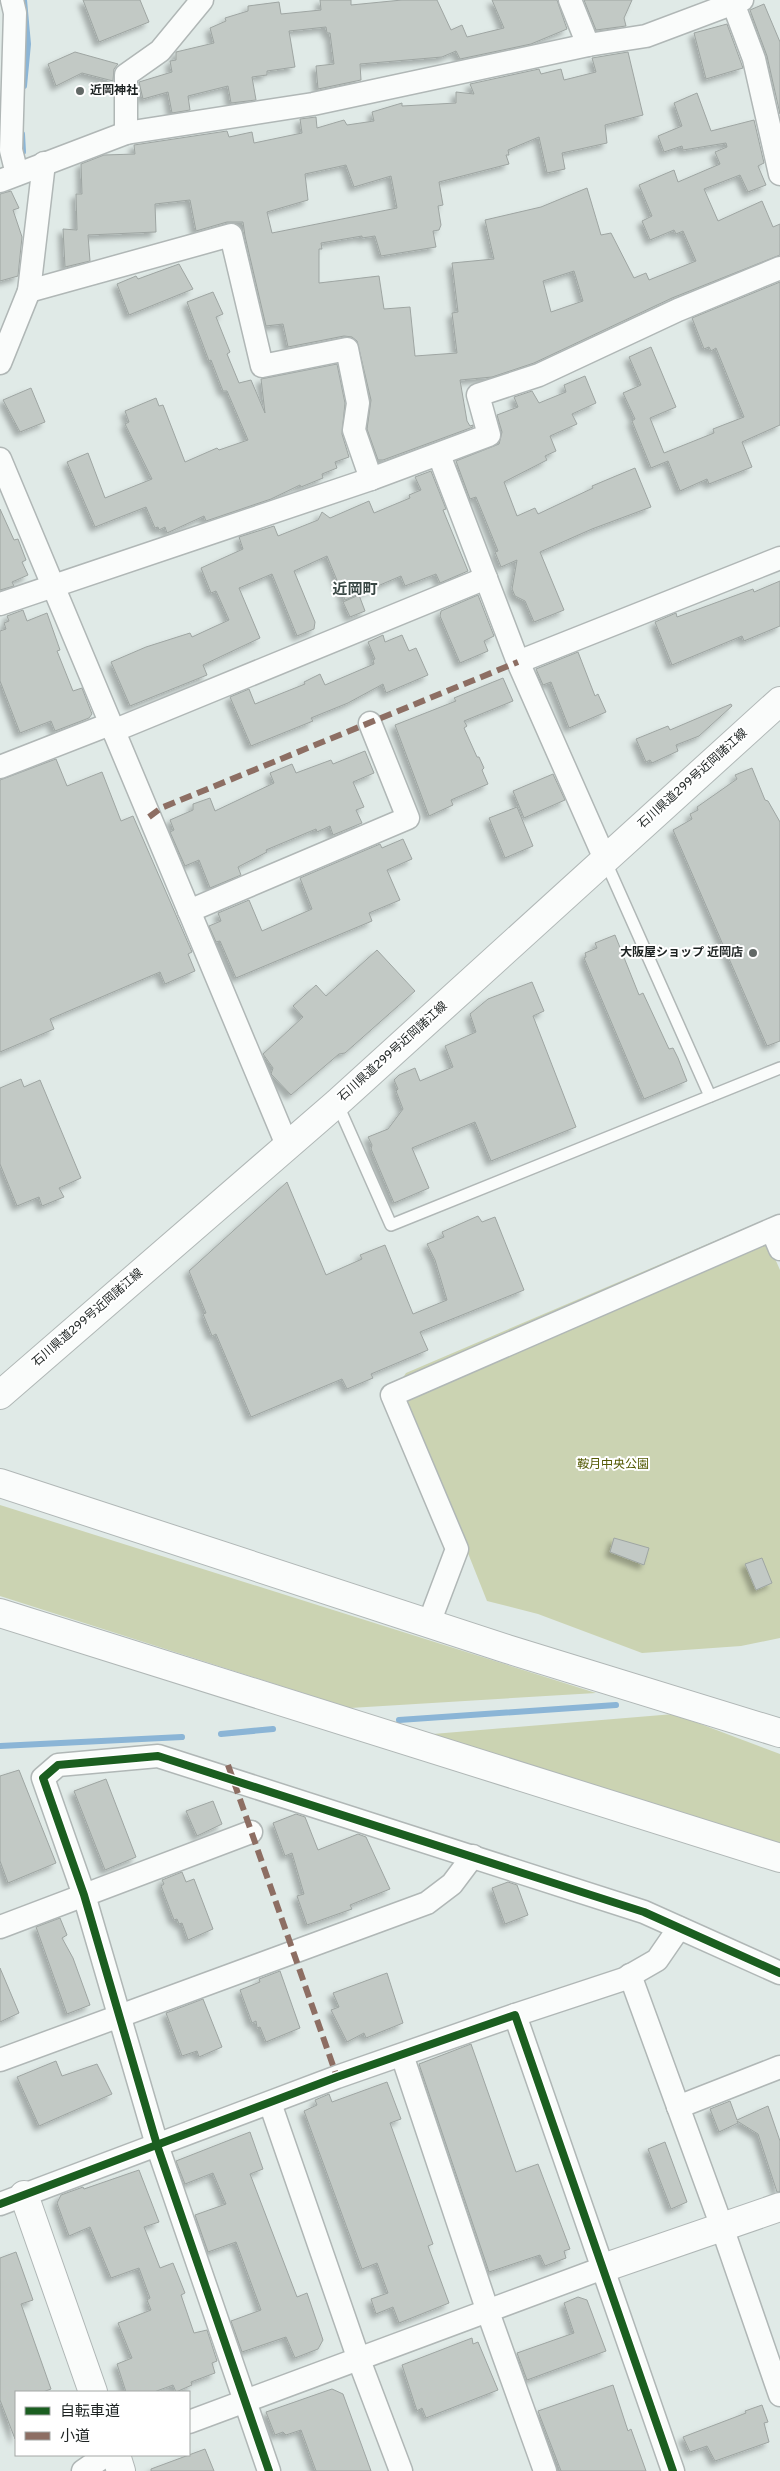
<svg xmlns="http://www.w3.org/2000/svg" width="780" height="2471" viewBox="0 0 780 2471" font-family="Overpass,'Noto Sans JP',sans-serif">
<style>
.green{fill:#cbd3b2}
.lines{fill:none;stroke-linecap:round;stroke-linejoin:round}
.stream{stroke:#8bb5d6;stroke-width:6}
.building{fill:#c2c9c5;stroke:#9ea5a2;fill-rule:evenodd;filter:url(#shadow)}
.lane-casing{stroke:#b0b7b6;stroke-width:14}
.street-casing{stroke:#b0b7b6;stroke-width:25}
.secondary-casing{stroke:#b0b7b6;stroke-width:30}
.lane{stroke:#fafcfb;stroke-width:11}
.street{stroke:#fafcfb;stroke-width:22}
.secondary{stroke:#fafcfb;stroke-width:28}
.quiet{stroke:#8d6e63;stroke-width:6;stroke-dasharray:12 6;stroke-linecap:butt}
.cycleway-casing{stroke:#fff;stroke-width:11}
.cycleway{stroke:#1b5e20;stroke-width:8}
.poi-dot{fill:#616866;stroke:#fff;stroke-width:2}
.labels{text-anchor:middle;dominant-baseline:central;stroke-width:4;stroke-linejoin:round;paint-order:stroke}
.poi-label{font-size:12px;font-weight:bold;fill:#1c2221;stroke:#fff;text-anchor:start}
.street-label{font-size:12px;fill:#1c2221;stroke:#fff}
.park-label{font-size:12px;fill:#545a04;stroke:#fff}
.quarter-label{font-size:15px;font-weight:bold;fill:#384643;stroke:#fff}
</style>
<defs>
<filter id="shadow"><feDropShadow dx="-4.5" dy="4.5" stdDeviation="2.5" flood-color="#0004"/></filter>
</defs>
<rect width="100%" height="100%" fill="#e0eae7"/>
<g class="green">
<polygon points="759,1222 780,1270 780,1638 741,1646 642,1653 538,1614 487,1601 400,1382 406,1373"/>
<polygon points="0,1505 596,1693 350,1708 0,1596"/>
<polygon points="674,1714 780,1754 780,1846 433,1734"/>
</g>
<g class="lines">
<g class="stream">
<polyline points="24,86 28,44 24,0"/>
<polyline points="22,134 23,152"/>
<polyline points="399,1720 616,1705"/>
<polyline points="221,1734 273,1729"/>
<polyline points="0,1746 182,1737"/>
</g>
</g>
<g class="building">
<polygon points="83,0 140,0 149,22 99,42"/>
<polygon points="320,0 351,0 351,5 402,0 437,0 451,30 462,25 467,37 504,28 492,0 557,0 567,29 531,44 460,59 456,51 442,57 360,64 361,80 318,89 316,66 334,64 330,33 327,33 326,27 289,31 295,67 267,71 267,75 252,77 256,100 231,103 228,86 188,96 190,110 172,113 168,92 143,99 139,82 172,72 170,61 176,60 176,52 214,43 210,28 226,21 225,18 248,11 248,6 279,2 281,14 321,10"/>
<polygon points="584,0 632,0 624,18 626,26 596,30"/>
<polygon points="764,4 780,42 780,114 767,56 750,10"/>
<polygon points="727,24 743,68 706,79 694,33"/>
<polygon points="75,52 118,64 114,69 113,81 82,73 56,86 48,64"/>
<path d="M 628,52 L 643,115 L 605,125 L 607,143 L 562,153 L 565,169 L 547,173 L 539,137 L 508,150 L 509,155 L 506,155 L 509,164 L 439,182 L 443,205 L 438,206 L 441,225 L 439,230 L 433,231 L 436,247 L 381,256 L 375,236 L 362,238 L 362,236 L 321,243 L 322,249 L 319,249 L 319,283 L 379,276 L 384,309 L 410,307 L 415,356 L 457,353 L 452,313 L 458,312 L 452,263 L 494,259 L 485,220 L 541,207 L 587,188 L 601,235 L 611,233 L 634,278 L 646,273 L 649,280 L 696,261 L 683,231 L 676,234 L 674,230 L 650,240 L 642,221 L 652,216 L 639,185 L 674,170 L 678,182 L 720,164 L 715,152 L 727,147 L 726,143 L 683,150 L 682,146 L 664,152 L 658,136 L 682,126 L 674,103 L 697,93 L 711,131 L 754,120 L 764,163 L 758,166 L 766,185 L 748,192 L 740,175 L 704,189 L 718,221 L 762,201 L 773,227 L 780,224 L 780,255 L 672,298 L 534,363 L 492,377 L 460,380 L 467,421 L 470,426 L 473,425 L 473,427 L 383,460 L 378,460 L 367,429 L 371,400 L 357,341 L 352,337 L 344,336 L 288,347 L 283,324 L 266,326 L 245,236 L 243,222 L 227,222 L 196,231 L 190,200 L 155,204 L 156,232 L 88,235 L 90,261 L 65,267 L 63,229 L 77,230 L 76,194 L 82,194 L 81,164 L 104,155 L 135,154 L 134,145 L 227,131 L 229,137 L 252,132 L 254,143 L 302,133 L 300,119 L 316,117 L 317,128 L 344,120 L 347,125 L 374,121 L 372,112 L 402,103 L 402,106 L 456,103 L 456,92 L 474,94 L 470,84 L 539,69 L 541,74 L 561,69 L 564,80 L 596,72 L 592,58 ZM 346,165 L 354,187 L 391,176 L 397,208 L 272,233 L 267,212 L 308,200 L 305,174 ZM 574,271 L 583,301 L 551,312 L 543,281 Z"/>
<polygon points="11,191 19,208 13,210 22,237 18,276 0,281 0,194"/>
<polygon points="179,264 193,289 129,315 117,284 136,276 138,279"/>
<polygon points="780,282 780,425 742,442 752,467 709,484 707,479 680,491 668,461 651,468 632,421 635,419 623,393 641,385 629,357 651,347 676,407 650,418 664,453 714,433 713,429 744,417 716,348 711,351 709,347 704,349 692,318"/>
<polygon points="213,292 223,314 216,317 230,352 227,354 239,383 251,380 265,413 261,379 337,364 345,403 342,434 349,457 335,462 337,468 322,474 323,478 301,487 300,485 271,499 206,521 204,516 167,533 165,527 159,530 158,527 155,528 146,507 95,527 67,462 88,453 105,498 152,479 125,424 129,422 125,411 156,398 159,406 163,405 185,462 217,448 219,450 248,440 227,391 223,391 211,360 209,361 187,302"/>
<polygon points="585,376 596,403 572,414 577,424 550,436 556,451 545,456 547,460 504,482 517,516 535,508 538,514 593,488 592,486 635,468 651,507 592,529 540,552 564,610 534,622 525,601 515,596 512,589 517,560 501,567 495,552 498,551 476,497 470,499 456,461 499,444 502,432 497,415 518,407 514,397 532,391 539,403 566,392 564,385"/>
<polygon points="31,388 45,422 20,432 3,400"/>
<polygon points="431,471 446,509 443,510 468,571 440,583 436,574 405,586 401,576 345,600 327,556 294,571 315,622 314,629 297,636 272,574 239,588 260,638 203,665 207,675 130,706 111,662 146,647 190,633 192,637 229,620 216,591 211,593 201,568 243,549 239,537 274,526 278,536 318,520 322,512 330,518 369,501 374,513 410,498 409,495 421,490 415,477"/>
<polygon points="0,509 14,540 18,539 26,560 22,562 28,575 12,582 14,586 0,590"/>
<polygon points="780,581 780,626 744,641 742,636 672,665 655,622 676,613 677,617 753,589 754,592"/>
<polygon points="359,595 365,611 350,617 343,602"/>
<polygon points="478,595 494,636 484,641 488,651 460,663 440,616 441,611"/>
<polygon points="23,610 27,621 47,613 60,650 57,651 73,691 82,688 92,714 89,718 55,731 51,721 20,733 0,681 0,631 6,629 4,623 9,621 7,616"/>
<polygon points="383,635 385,642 402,635 409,651 416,648 428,675 386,693 383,684 348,703 311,718 313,721 251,746 230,697 249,689 255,704 305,684 304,682 320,674 325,685 374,664 373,660 375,659 368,642"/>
<polygon points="578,652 595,696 598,694 606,712 569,728 551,682 543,685 536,669"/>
<polygon points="503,678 513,701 464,721 467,726 464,728 477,757 479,757 484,768 482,770 488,784 451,800 453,805 429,816 395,725 456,701 454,698"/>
<polygon points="731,704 732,706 699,736 676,745 678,751 652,763 650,760 646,762 636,739 668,726 670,730"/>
<polygon points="365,751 374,773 353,782 364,807 356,810 362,823 333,835 330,826 317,832 316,829 266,850 267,852 238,867 241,875 210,888 199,860 185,866 170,832 174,830 170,820 193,810 193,804 210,798 215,811 274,783 270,773 292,764 296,773 331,760 333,764"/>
<polygon points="56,759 67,786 102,772 121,821 133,816 192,952 188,954 195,971 165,984 160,972 50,1019 54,1029 0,1052 0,780"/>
<polygon points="752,768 765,800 768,801 780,822 780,1041 767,1046 673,830 692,819 690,814 698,810 697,807 737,779 735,775"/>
<polygon points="553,774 565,800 524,818 513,791"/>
<polygon points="517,807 533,846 505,858 489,818"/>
<polygon points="403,839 412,859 387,870 400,900 369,913 372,921 236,978 220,941 216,942 209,926 221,921 218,913 249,900 262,931 312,909 300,878 380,844 382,848"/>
<polygon points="615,935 639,995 643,993 669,1049 673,1048 678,1058 687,1081 644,1099 584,958 586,957 585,953 597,948 595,943"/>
<polygon points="377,950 415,991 345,1053 339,1054 291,1095 271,1074 273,1068 263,1054 303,1017 293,1006 316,985 326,996"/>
<polygon points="532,982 544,1011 533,1016 576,1127 491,1161 475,1122 412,1148 429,1188 394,1203 371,1149 372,1145 368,1137 388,1129 403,1109 396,1091 398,1089 394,1080 399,1075 415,1068 420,1081 453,1067 445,1046 476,1032 470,1014 488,999"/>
<polygon points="21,1079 24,1087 40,1080 81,1178 59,1188 64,1197 42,1206 39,1197 17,1206 0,1164 0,1088"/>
<polygon points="287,1182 326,1275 362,1259 360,1255 385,1245 413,1314 447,1300 435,1260 427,1244 444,1237 442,1232 478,1216 482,1222 495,1217 524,1290 420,1332 428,1350 371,1374 373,1378 347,1389 342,1379 251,1417 216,1334 212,1336 203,1314 206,1313 189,1271"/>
<polygon points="614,1538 649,1548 644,1565 610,1552"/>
<polygon points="762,1558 772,1583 756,1590 745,1564"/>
<polygon points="19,1770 56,1863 8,1883 0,1861 0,1776"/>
<polygon points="106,1779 136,1857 105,1870 74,1791"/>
<polygon points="213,1801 222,1824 197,1836 186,1811"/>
<polygon points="296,1814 305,1817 318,1850 358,1834 366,1837 390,1889 350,1905 352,1909 307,1925 297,1896 304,1894 292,1853 285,1856 273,1823"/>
<polygon points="182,1872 186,1882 194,1879 213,1929 188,1940 182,1923 179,1924 177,1919 174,1920 161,1886 164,1884 162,1880"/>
<polygon points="508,1882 517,1885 528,1915 505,1924 492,1888"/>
<polygon points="60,1918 67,1935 62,1938 73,1958 90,2005 67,2014 36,1927"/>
<polygon points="0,1968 19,2013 0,2022"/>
<polygon points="280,1971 300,2028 266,2042 260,2027 257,2028 256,2021 252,2023 240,1990 260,1982 259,1979"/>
<polygon points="387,1973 403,2023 366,2038 364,2033 347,2042 331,2010 339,2007 333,1993"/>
<polygon points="203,1999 222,2047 199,2057 197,2051 182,2056 166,2013"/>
<polygon points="471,2044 516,2172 538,2164 570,2249 564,2251 566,2258 545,2266 540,2255 489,2272 419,2064"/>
<polygon points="56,2061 62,2076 97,2064 112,2094 39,2126 17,2077"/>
<polygon points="387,2082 401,2119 390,2123 433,2244 428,2246 449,2303 399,2323 393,2307 376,2314 371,2299 388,2293 377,2263 362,2269 304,2111 317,2105 315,2100 329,2094 332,2102"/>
<polygon points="730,2101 737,2120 768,2106 780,2141 780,2192 777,2192 758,2134 737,2121 738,2123 719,2132 710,2109"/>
<polygon points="250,2132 263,2169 250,2174 297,2297 307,2293 323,2340 318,2349 295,2358 286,2337 242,2352 231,2321 261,2310 236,2242 208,2252 195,2215 226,2204 213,2173 185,2184 176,2161"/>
<polygon points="665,2142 687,2202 671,2209 648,2149"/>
<polygon points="139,2170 159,2222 144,2227 160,2268 173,2263 185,2293 181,2295 194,2333 207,2330 217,2361 212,2363 215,2373 191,2382 192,2385 176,2392 173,2385 154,2392 126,2392 117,2364 132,2358 118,2323 151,2310 147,2300 150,2298 139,2268 111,2278 90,2227 69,2236 57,2203 61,2195 83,2187 84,2189"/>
<polygon points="16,2252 33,2300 21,2304 51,2389 43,2392 16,2392 15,2439 0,2400 0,2258"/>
<polygon points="578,2297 587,2300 606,2351 527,2380 517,2353 574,2333 564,2303"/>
<polygon points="472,2338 473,2344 478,2342 498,2390 426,2418 422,2408 417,2411 402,2365"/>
<polygon points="613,2385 628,2431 631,2429 646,2471 561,2471 538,2411"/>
<polygon points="332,2389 343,2394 371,2471 316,2471 301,2430 286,2435 283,2432 275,2435 266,2412"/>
<polygon points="762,2405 768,2422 764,2423 769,2442 715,2461 707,2446 690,2452 683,2437 746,2413 745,2411"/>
<polygon points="205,2449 214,2471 151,2471 151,2469"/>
</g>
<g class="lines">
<g class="lane-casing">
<g id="lane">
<polyline points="605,860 710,1096"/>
<polyline points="337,1103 391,1225 780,1068"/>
</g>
</g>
<g class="street-casing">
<g id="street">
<polyline points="12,0 15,13 11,150 17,174"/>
<polyline points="570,0 588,45"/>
<polyline points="733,3 754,59 780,174"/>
<polyline points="126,133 126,75 160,51 202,0"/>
<polyline points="0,181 126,133 313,104 588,45 646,36 742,0"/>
<polyline points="29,291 231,235 262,366 347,349 358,403 354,430 371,479"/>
<polyline points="0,363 29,291 44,163"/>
<polyline points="439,455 518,662 605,859"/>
<polyline points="0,459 287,1145"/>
<polyline points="0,604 371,479 489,435 478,395 539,375 678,310 780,268"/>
<polyline points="518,662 780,558"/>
<polyline points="113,731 486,578"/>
<polyline points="0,767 110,724"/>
<polyline points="189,911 408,818 370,723"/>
<polyline points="772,1230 780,1249"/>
<polyline points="429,1623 457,1549 392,1395 780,1226"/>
<polyline points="0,1927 251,1832"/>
<polyline points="630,1975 722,2227 780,2395"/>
<polyline points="515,2015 624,1979 657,1960 679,1928"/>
<polyline points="402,2055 488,2312 545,2471"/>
<polyline points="0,2060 427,1903 452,1884 473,1856"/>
<polyline points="270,2103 359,2360 401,2471"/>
<polyline points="678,2107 780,2067"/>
<polyline points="0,2204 337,2077 515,2015 673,2471"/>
<polyline points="189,2422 603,2268"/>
<polyline points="83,2471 106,2455"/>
<polyline points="269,2471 157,2145 84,1895 43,1778 58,1765 158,1756 644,1912 780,1973"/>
</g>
</g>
<g class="secondary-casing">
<g id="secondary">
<polyline points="0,1395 337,1103 780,701"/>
<polyline points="0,1483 507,1649 780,1733"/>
<polyline points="0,1613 780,1858"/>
<polyline points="24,2195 93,2392"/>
<polyline points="603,2268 780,2207"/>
<polyline points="116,2455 121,2471"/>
</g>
</g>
<use href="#lane" class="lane"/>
<use href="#street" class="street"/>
<use href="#secondary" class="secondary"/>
<g class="quiet">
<polyline points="149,817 161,808 518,662"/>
<polyline points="228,1765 337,2077"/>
</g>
<g class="cycleway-casing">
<g id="cycleway">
<polyline points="0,2204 337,2077 515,2015 673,2471"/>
<polyline points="269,2471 157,2145 84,1895 43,1778 58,1765 158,1756 644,1912 780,1973"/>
</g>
</g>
<use href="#cycleway" class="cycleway"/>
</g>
<g class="poi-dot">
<circle cx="80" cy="91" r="5"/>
<circle cx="753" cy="953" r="5"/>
</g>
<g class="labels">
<g class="poi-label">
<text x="90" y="91">近岡神社</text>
<text x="743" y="953" text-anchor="end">大阪屋ショップ 近岡店</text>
</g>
<g class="street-label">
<text transform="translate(693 779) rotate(-42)">石川県道299号近岡諸江線</text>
<text transform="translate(393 1052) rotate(-42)">石川県道299号近岡諸江線</text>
<text transform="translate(88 1318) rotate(-41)">石川県道299号近岡諸江線</text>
</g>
<g class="park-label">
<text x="613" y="1465">鞍月中央公園</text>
</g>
<g class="quarter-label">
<text x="355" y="590">近岡町</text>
</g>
</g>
<rect x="15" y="2391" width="175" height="65" fill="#ffffff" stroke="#a4a7a6"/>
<rect x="25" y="2407" width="25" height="8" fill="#1b5e20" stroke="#a4a7a6"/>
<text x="60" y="2416" font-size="15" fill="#1c2221">自転車道</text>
<rect x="25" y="2432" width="25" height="8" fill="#8d6e63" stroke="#a4a7a6"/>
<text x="60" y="2441" font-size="15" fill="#1c2221">小道</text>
</svg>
